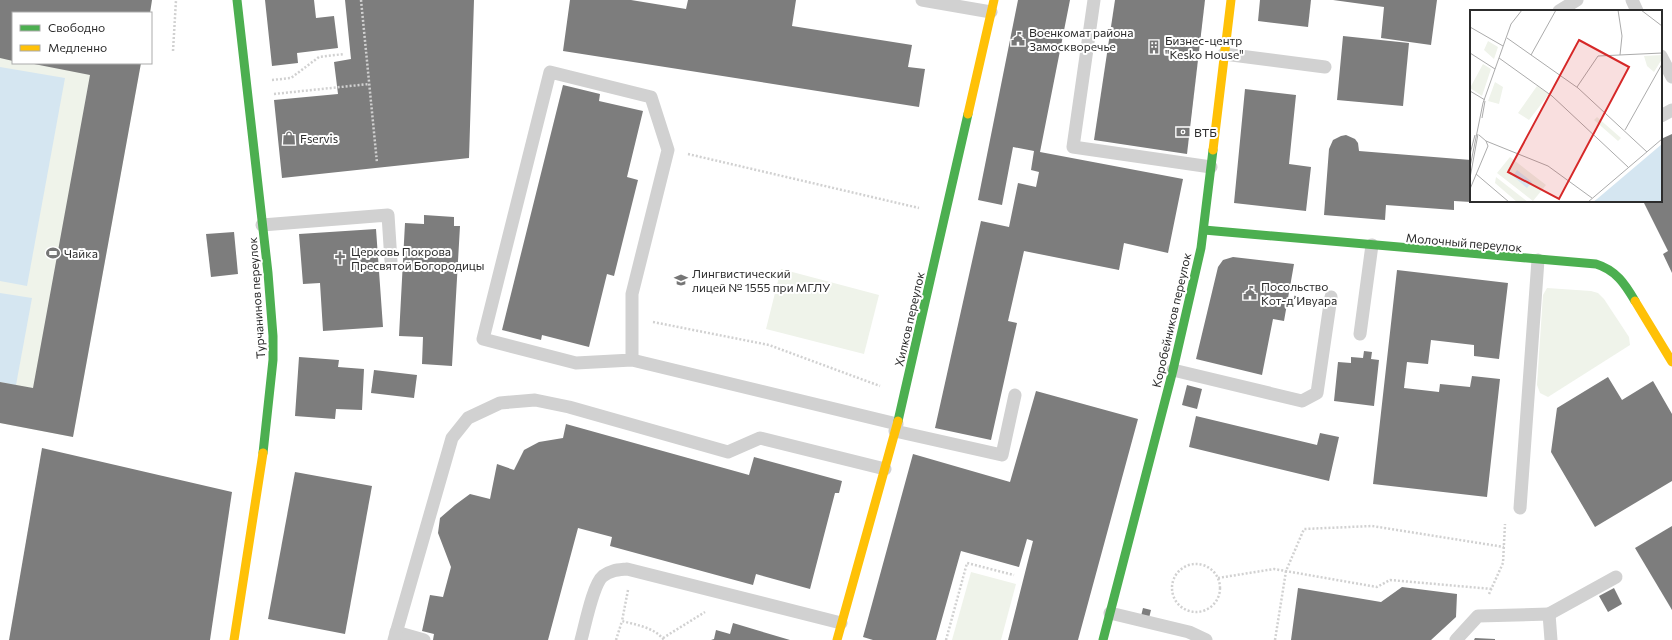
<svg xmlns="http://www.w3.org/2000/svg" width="1672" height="640" viewBox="0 0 1672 640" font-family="Commissioner,sans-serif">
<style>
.green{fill:#eff3ea}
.water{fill:#d5e6f1}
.building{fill:#7d7d7d}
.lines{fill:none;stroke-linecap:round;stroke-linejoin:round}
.path{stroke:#d1d1d1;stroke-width:2.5;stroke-dasharray:2 2;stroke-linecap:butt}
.lane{stroke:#d1d1d1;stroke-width:13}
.fast{stroke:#4caf50;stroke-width:9}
.slow{stroke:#ffc107;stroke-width:9}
.labels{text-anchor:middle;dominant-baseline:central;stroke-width:4;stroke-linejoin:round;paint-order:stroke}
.poi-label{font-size:12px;fill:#2c2c2c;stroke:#fff;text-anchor:start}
.street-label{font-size:12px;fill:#2c2c2c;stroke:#fff}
.inset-river{fill:none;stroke:#d5e6f1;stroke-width:2}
.inset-road{fill:none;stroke:#ababab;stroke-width:1}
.view{fill:#d62828;fill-opacity:0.15;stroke:#d62828;stroke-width:2}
.inset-edge{fill:none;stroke:#2c2c2c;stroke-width:2}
</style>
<rect width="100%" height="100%" fill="#fff"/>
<g class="green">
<polygon points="0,0 152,0 150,13 13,13 13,63 141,63 73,437 0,423"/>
<polygon points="781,269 879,295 864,354 766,329"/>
<polygon points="1547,288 1591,291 1598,293 1604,299 1629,337 1630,345 1548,397 1540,393 1537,385 1543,295"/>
<polygon points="971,572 1016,584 1001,640 952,640"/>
</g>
<g class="water">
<polygon points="0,67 65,78 27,286 0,281"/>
<polygon points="0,293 32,298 16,385 0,382"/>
</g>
<g class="building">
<polygon points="0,0 152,0 150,13 13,13 13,61 0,58"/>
<polygon points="265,0 314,0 316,18 334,16 338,48 297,53 298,63 272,66"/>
<polygon points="345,0 474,0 469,158 282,178 274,100 338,94 334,62 351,59"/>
<polygon points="570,0 631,0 686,9 688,0 796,0 792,26 912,45 908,67 925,69 919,107 563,51"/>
<polygon points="1018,0 1070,0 1040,152 1183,179 1168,253 1124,243 1119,270 1024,251 1008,321 1017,323 991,440 935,428 981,221 1009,227 1018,183 1036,187 1039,172 1031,170 1034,151 1013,147 1002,205 978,200"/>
<polygon points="1115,0 1205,0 1187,154 1094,140"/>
<polygon points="1260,0 1311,0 1308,27 1258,21"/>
<polygon points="1333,0 1437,0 1431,45 1381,38 1384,7"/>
<polygon points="1343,36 1409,43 1403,106 1337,100"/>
<polygon points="29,63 141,63 73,437 0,423 0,382 33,388 90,75"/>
<polygon points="563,85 600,94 599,101 643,111 627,177 638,180 614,276 607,274 589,347 542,335 541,340 502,330"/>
<polygon points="1245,89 1296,95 1289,164 1311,167 1306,211 1234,203"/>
<polygon points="1672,134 1672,273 1663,254 1668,251 1643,201 1661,201 1661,139"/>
<polygon points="1346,135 1355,139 1358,143 1359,151 1471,160 1471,202 1454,201 1454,210 1386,205 1385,220 1324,215 1329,149 1333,140 1341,136"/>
<polygon points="424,215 454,217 454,226 460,226 452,366 422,364 423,337 399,336 405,223 424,224"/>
<polygon points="376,229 383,327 323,331 320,283 303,284 299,234"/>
<polygon points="234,232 238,274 211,277 206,234"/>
<polygon points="1233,257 1294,264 1284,321 1273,319 1262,375 1196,359 1218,267 1223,260"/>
<polygon points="1397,270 1508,283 1499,359 1474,356 1474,345 1431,340 1428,364 1407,362 1404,388 1439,392 1440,384 1470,387 1472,376 1500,379 1487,497 1373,484"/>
<polygon points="1364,351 1372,352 1371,359 1379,360 1374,406 1334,401 1338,362 1351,363 1351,357 1363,358"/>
<polygon points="299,357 339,360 338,367 364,369 362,410 336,409 335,419 295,416"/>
<polygon points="374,370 417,375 414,398 371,393"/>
<polygon points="1608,377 1622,400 1653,381 1672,414 1672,481 1595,527 1551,452 1557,408"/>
<polygon points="1187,385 1202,389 1197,409 1182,405"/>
<polygon points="1036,391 1138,419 1078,640 1008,640 1033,541 1027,539 1019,567 961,551 936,640 873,640 863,637 913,454 1010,482"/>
<polygon points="1196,416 1317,445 1320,433 1339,437 1329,481 1189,447"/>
<polygon points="566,424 749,475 754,457 842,481 839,493 835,493 810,589 756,574 753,585 610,546 612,537 578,528 548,640 433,640 434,634 422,631 430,595 443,597 451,567 438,533 440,518 455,505 470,494 490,499 497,464 514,470 524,450 539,442 563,438"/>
<polygon points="42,448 232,492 210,640 9,640"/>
<polygon points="295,472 372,486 345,634 268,619"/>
<polygon points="1672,526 1672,610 1635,548"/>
<polygon points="1402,587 1457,594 1456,617 1431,640 1291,640 1298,588 1381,602"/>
<polygon points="1614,588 1622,604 1608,612 1599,596"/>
<polygon points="1143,608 1151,610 1149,618 1141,616"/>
<polygon points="733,623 790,640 711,640 714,639 716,630 730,634"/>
<polygon points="1475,638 1495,639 1495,640 1474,640"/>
</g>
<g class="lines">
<g class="path">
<polyline points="361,0 377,163"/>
<polyline points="173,51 176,0"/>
<polyline points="272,80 291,78 319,57 344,54"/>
<polyline points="274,94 369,84"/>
<polyline points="688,154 919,208"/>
<polyline points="653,322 769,345 880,386"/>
<circle cx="1196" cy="588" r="24"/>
<polyline points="1218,578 1274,569 1377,587 1390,580 1492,589"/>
<path d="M 628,590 L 622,621 C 636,625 654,627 664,640"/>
<polyline points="1489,594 1503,563 1505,524"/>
<polyline points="663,638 705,612"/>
<polyline points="616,640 622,621"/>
<polyline points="946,640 967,563 1014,575"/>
<polyline points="1275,640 1286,571 1304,529 1372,526 1504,547"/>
</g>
<g class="lane">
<polyline points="922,0 991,12"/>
<polyline points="1094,0 1073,147 1211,167"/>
<polyline points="1632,0 1637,11"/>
<polyline points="1559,11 1577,0"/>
<polyline points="1224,54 1325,67"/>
<polyline points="1661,56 1672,77"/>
<polyline points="1661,116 1672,110"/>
<polyline points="262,225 388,215 391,261"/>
<polyline points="1360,334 1372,245"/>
<polyline points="632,360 632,294 668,150 651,97 550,72 483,339 576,363 632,360 897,424"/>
<polyline points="1173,370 1302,401 1317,393 1331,297"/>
<polyline points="895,431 1002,455 1015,395"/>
<polyline points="1520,508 1538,260"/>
<polyline points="1110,613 1189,632 1206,640"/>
<polyline points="1549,614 1616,577"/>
<polyline points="396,632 424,640"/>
<polyline points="394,640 452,438 468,418 500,403 535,400 569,407 728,452 760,438 885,469"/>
<path d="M 581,640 C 585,626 593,584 603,576 C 611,570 618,570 627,569 L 841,623"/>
<polyline points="1456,640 1478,616 1549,614 1551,640"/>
</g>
<g class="fast">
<polyline points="237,0 268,273 273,336 273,360 263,453"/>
<path d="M 1204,230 L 1596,264 C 1616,270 1625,284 1635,301"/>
<polyline points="898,421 968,114"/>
<polyline points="1103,640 1173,370 1201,248 1213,150"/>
</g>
<g class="slow">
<polyline points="968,114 994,0"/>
<polyline points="1213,150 1231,0"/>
<polyline points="1635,301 1672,362"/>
<polyline points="234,640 263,453"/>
<polyline points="837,640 898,421"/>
</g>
</g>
<defs>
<g id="civic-bare" transform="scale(1.08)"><path d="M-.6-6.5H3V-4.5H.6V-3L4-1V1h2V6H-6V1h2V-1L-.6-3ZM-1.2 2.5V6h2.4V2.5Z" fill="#767676" stroke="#fff" stroke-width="2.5" paint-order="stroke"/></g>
<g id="building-bare" transform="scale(1.08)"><path d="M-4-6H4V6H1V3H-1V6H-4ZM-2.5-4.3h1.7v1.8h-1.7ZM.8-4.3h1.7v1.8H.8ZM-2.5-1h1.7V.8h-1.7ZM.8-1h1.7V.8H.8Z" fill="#767676" stroke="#fff" stroke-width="2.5" paint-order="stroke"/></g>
<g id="bank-bare" transform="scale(1.08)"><path d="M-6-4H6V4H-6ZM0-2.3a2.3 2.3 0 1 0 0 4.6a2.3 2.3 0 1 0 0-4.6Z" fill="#767676" stroke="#fff" stroke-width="2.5" paint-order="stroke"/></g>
<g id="shop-bare" transform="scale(1.08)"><path d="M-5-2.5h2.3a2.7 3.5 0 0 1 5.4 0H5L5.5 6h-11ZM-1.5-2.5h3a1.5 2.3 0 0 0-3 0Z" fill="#767676" stroke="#fff" stroke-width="2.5" paint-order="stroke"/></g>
<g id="stadium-bare" transform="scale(1.08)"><path d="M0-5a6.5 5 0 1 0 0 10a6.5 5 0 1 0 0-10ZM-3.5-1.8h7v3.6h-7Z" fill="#767676" stroke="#fff" stroke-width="2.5" paint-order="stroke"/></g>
<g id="church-bare" transform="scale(1.08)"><path d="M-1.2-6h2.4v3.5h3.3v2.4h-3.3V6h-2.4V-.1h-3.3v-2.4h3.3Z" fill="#767676" stroke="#fff" stroke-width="2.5" paint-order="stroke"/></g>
<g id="school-bare" transform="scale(1.08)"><path d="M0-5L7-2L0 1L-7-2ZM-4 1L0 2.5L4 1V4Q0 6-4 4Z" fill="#767676" stroke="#fff" stroke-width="2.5" paint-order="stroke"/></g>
</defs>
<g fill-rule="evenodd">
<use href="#civic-bare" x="1018" y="39"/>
<use href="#building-bare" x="1154" y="47"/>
<use href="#bank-bare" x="1183" y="132"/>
<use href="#shop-bare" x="289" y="138"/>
<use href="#stadium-bare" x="53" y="253"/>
<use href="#church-bare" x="340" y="258"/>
<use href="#school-bare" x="681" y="280"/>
<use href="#civic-bare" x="1250" y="293"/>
</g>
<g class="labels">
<g class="poi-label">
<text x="1029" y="32">Военкомат района<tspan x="1029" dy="14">Замоскворечье</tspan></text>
<text x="1165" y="40">Бизнес-центр<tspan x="1165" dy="14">"Kesko House"</tspan></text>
<text x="1194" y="132">ВТБ</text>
<text x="300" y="138">Fservis</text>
<text x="351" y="251">Церковь Покрова<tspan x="351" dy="14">Пресвятой Богородицы</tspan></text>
<text x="64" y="253">Чайка</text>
<text x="692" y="273">Лингвистический<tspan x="692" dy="14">лицей № 1555 при МГЛУ</tspan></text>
<text x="1261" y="286">Посольство<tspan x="1261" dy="14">Кот-д’Ивуара</tspan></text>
</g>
<g class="street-label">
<text transform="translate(1464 242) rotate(5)">Молочный переулок</text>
<text transform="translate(256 298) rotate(-94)">Турчанинов переулок</text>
<text transform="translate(909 319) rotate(-77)">Хилков переулок</text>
<text transform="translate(1171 320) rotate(-77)">Коробейников переулок</text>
</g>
</g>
<g transform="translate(1470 10)">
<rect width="192" height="192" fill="#fff"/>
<path d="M 18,31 L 28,37 L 24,49 L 14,40 ZM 192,45 L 192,49 L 184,62 L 177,56 L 174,46 ZM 13,54 L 21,59 L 12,86 L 0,78 ZM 25,72 L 33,77 L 29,94 L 18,91 ZM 67,76 L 79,84 L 59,110 L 48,103 ZM 127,107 L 151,128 L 148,131 L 124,110 ZM 40,147 L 76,175 L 63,191 L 27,163 ZM 26,167 L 58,192 L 47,192 L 25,173 Z" fill="#eff3ea"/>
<path d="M 192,134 L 192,192 L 123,192 L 127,189 ZM 47,160 L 62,172 L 57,178 L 43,166 Z" fill="#d5e6f1"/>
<path class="inset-river" d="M 175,192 L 192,176"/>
<path class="inset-road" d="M 148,0 L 152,26 L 150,45M 171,0 L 192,16M 0,17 L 33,36M 37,28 L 108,78 L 177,142M 0,43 L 25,59M 61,45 L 86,0M 29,48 L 82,86 L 158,157M 107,77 L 128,46 L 192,43M 0,81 L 15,90M 12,108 L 15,91M 155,120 L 192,54M 16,131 L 78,156 L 122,188M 0,144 L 5,125M 0,157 L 13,93 L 41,14 L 52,0M 6,164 L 39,192M 0,168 L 8,124M 0,179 L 18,136 L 16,131 L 9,125M 118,192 L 192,129"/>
<path class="view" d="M 109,30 L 159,57 L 89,189 L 38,162 Z"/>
<rect width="192" height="192" class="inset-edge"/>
</g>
<rect x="12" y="12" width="140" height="52" fill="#ffffff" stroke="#ababab"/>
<rect x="20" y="25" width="20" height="6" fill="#4caf50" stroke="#ababab"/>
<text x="48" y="32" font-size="12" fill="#2c2c2c">Свободно</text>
<rect x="20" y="45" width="20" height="6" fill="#ffc107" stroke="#ababab"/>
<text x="48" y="52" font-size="12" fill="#2c2c2c">Медленно</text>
</svg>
